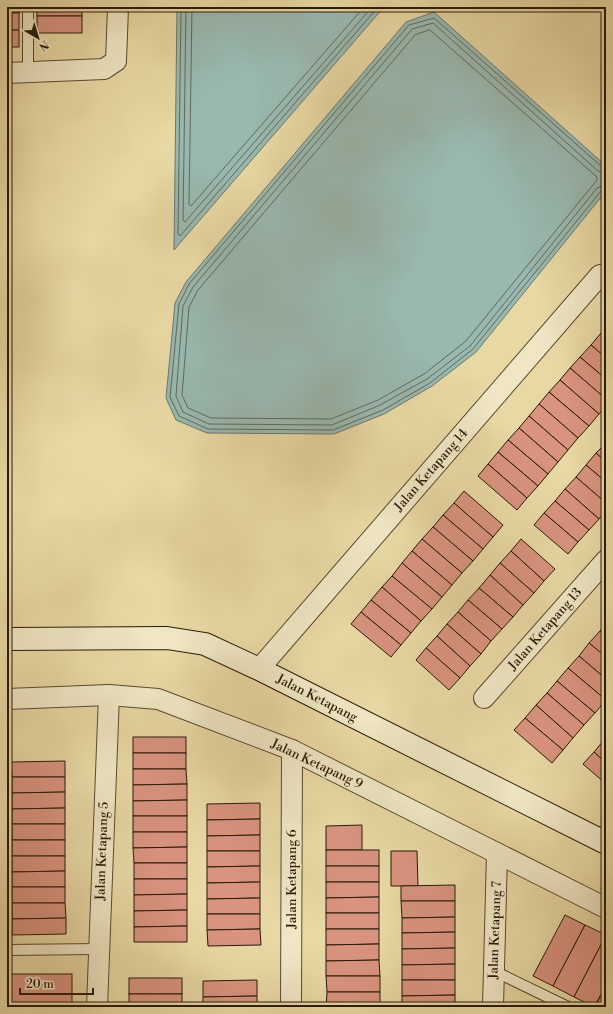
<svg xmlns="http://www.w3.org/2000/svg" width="613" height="1014" viewBox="0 0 613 1014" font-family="'Libre Bodoni',serif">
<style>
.water{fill:#99b8af;stroke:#6c796c}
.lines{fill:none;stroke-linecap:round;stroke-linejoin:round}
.shore{stroke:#61695b;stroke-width:1}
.building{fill:#d9937f;stroke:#291a07}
.lane-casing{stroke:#594a2e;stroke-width:12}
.street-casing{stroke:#594a2e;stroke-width:22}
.secondary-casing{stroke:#291a07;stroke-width:24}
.lane{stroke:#f0e6c4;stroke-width:10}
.street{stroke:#f0e6c4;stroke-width:20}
.secondary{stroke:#f0e6c4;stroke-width:22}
.labels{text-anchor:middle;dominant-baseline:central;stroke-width:3;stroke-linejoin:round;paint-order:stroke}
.street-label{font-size:13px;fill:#291a07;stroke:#f0e6c4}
</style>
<rect width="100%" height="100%" fill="#e8d8a4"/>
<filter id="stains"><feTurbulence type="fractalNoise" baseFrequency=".005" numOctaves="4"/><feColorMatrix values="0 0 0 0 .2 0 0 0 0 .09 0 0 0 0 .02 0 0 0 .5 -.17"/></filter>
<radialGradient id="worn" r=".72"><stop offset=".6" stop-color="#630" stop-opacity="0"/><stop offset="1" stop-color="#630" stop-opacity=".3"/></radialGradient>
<g class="water">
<polygon points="177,7 384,7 174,250"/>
<polygon points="434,12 606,166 606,191 476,352 432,386 384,414 334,434 207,433 176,420 166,398 175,303 186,282 406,22"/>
</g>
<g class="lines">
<g class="shore">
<polyline points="181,7 178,234 180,236 378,7"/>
<polyline points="186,7 183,220 185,222 372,7"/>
<polyline points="192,7 189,204 191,206 364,7"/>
<polygon points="430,30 597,177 597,180 466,341 424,374 378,400 331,419 211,418 188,408 182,395 189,307 198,290 415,35"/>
<polyline points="606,169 602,167 434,18 409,25 189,284 179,304 170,397 179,416 208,429 333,430 383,410 430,383 473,349 601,191 606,189"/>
<polyline points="606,174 598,171 433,23 412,29 193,287 183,306 176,396 183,412 209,424 332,425 380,405 427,379 470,346 597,188 606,184"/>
</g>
</g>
<g class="building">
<rect x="7" y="7" width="12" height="6"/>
<rect x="37" y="7" width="45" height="9"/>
<rect x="7" y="13" width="12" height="17"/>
<rect x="37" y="16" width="45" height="17"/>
<rect x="7" y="30" width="12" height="17"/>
<polygon points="601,333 606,337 606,358 591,345"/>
<polygon points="591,345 606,358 606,379 580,357"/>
<polygon points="580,357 606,379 606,399 570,368"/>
<polygon points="570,368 606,399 606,406 599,414 560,380"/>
<polygon points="560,380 599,414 589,426 549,392"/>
<polygon points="549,392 589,426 578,438 539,404"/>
<polygon points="539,404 578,438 568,450 529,416"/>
<polygon points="529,416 568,450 558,462 519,428"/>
<polygon points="519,428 558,462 548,474 508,440"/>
<polygon points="508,440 548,474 538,486 498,452"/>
<polygon points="606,443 606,462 596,453"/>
<polygon points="498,452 538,486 527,498 488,464"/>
<polygon points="596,453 606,462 606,482 586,465"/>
<polygon points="488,464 527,498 517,510 478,476"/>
<polygon points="586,465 606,482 606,503 576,477"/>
<polygon points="576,477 606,503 606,510 599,519 565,489"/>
<polygon points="565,489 599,519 589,530 555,501"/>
<polygon points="464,491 503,525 493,537 454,503"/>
<polygon points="555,501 589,530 578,542 544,513"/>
<polygon points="454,503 493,537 483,549 443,515"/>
<polygon points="544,513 578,542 568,554 534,525"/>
<polygon points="443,515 483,549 473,561 433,527"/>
<polygon points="433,527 473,561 462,573 422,539"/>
<polygon points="422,539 462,573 452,585 412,551"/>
<polygon points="521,539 555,569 544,581 511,551"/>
<polygon points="412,551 452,585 442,597 402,563"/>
<polygon points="511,551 544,581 534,593 500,563"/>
<polygon points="402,563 442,597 432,609 392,576"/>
<polygon points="500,563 534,593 523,605 490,575"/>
<polygon points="490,575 523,605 513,617 479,588"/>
<polygon points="392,576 432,609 421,621 382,587"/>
<polygon points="382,587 421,621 411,633 371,600"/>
<polygon points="479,588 513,617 502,629 468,600"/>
<polygon points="371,600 411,633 401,645 361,612"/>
<polygon points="468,600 502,629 491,641 458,612"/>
<polygon points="361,612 401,645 391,657 351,624"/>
<polygon points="458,612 491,641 481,654 447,624"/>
<polygon points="447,624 481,654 470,666 437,636"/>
<polygon points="606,624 606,636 600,631"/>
<polygon points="600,631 606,636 606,657 589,643"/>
<polygon points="437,636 470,666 460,678 426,648"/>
<polygon points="589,643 606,657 606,679 579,656"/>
<polygon points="426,648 460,678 449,690 416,660"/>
<polygon points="579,656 606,679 606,700 568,668"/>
<polygon points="568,668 606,700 595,713 557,681"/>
<polygon points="557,681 595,713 584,725 547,693"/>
<polygon points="547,693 584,725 573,738 536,705"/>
<polygon points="536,705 573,738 563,750 525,718"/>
<polygon points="525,718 563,750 552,763 514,730"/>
<rect x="133" y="737" width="53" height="16"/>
<polygon points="604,740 606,741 606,763 594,752"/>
<polygon points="594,752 606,763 606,784 583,764"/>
<rect x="133" y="753" width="53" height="16"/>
<polygon points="65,761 65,777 12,777 11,762"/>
<polygon points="133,769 186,769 187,784 133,785"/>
<polygon points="12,777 65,777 65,792 12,793"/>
<polygon points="187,784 187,800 133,801 133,785"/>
<polygon points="65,792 65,808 12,809 12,793"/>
<polygon points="187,800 187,816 133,816 133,801"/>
<polygon points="260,803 260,819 207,820 207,804"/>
<polygon points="65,808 65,824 12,824 12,809"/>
<rect x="133" y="816" width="54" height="16"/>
<polygon points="260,819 260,835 207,836 207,820"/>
<rect x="12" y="824" width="53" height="16"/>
<polygon points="362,825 362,850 326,850 326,826"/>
<polygon points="133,832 187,832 187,847 133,848"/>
<polygon points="260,835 260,851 207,851 207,836"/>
<rect x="12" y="840" width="53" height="16"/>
<polygon points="187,847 187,863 134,863 133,848"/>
<rect x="326" y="850" width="53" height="16"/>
<polygon points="207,851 260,851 260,866 207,867"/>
<polygon points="391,851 417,851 418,886 391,886"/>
<polygon points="12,856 65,856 65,871 12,872"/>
<rect x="134" y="863" width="53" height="16"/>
<polygon points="260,866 260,882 207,883 207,867"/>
<rect x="326" y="866" width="53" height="16"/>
<polygon points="65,871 65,887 12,887 12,872"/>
<polygon points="134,879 187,879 187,894 134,895"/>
<polygon points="260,882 260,898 207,899 207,883"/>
<polygon points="326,882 379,882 379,897 326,898"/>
<polygon points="455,885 455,901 401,901 401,886"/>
<rect x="12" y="887" width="53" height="16"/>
<polygon points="187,894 187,910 134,911 134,895"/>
<polygon points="379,897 379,913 326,913 326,898"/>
<polygon points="260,898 260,914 207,914 207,899"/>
<polygon points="401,901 455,901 455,917 402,918"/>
<polygon points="12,903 65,903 66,918 12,919"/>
<polygon points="187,910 187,926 134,927 134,911"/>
<rect x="326" y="913" width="53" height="16"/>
<polygon points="207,914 260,914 260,929 207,930"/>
<polygon points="565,915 585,925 553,986 533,976"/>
<polygon points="455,917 455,932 402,933 402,918"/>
<polygon points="66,918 66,934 12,935 12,919"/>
<polygon points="585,925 606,935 574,997 553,986"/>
<polygon points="187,926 187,942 134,942 134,927"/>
<polygon points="260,929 261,945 208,946 207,930"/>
<polygon points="326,929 379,929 379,944 326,945"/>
<polygon points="455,932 455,948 402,949 402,933"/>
<polygon points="606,935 606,985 594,1007 574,997"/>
<polygon points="379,944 379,960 326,961 326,945"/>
<polygon points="455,948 455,964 402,965 402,949"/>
<polygon points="379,960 380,976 326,976 326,961"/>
<polygon points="455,964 455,980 402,980 402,965"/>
<rect x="7" y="974" width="65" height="33"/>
<polygon points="326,976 380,976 380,992 327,992"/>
<rect x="129" y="978" width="53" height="16"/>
<polygon points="257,980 257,996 203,997 203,981"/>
<polygon points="402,980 455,980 455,995 402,996"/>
<polygon points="606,985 606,1007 595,1007"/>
<polygon points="327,992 380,992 380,1007 326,1007"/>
<rect x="129" y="994" width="53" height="13"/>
<polygon points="455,995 455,1007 402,1007 402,996"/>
<polygon points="257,996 257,1007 203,1007 203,997"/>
</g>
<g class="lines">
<g class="lane-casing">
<g id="lane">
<polyline points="28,72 28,7"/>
<polyline points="7,950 99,949"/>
<polyline points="494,971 568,1007"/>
</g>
</g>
<g class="street-casing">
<g id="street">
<polyline points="7,73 104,69 116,61 118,7"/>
<polyline points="259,669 600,275 606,274"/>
<polyline points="484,698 606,560"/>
<polyline points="7,699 109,695 158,699 292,750 606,908"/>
<polyline points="97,1007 109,695"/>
<polyline points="291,1007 292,750"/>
<polyline points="493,1007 497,853"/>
</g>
</g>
<g class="secondary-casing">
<polyline id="secondary" points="7,639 167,638 205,644 259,669 606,843"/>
</g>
<use href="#lane" class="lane"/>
<use href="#street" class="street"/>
<use href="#secondary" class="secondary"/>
</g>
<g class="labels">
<g class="street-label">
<text transform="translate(431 470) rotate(-49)">Jalan Ketapang 14</text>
<text transform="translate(545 629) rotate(-49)">Jalan Ketapang 13</text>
<text transform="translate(317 698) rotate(27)">Jalan Ketapang</text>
<text transform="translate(317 764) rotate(25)">Jalan Ketapang 9</text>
<text transform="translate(102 851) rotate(-88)">Jalan Ketapang 5</text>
<text transform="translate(292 879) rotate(-90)">Jalan Ketapang 6</text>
<text transform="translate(495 930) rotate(-88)">Jalan Ketapang 7</text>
</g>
</g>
<rect width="613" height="1014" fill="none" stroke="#e8d8a4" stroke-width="24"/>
<rect x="8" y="8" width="597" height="998" fill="none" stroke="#291a07" stroke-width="2"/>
<rect x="12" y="12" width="589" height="990" fill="none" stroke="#291a07"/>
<g transform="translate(38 38) rotate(142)" stroke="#f0e6c4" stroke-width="3" paint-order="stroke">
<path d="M0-3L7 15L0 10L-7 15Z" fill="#291a07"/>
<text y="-6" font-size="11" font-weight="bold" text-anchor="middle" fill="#291a07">N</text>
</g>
<path d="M20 988v6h73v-6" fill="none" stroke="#291a07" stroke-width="2"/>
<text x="26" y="988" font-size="12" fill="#291a07" stroke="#f0e6c4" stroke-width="3" paint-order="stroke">20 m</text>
<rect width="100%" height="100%" filter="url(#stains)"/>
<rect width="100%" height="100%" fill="url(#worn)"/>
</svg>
